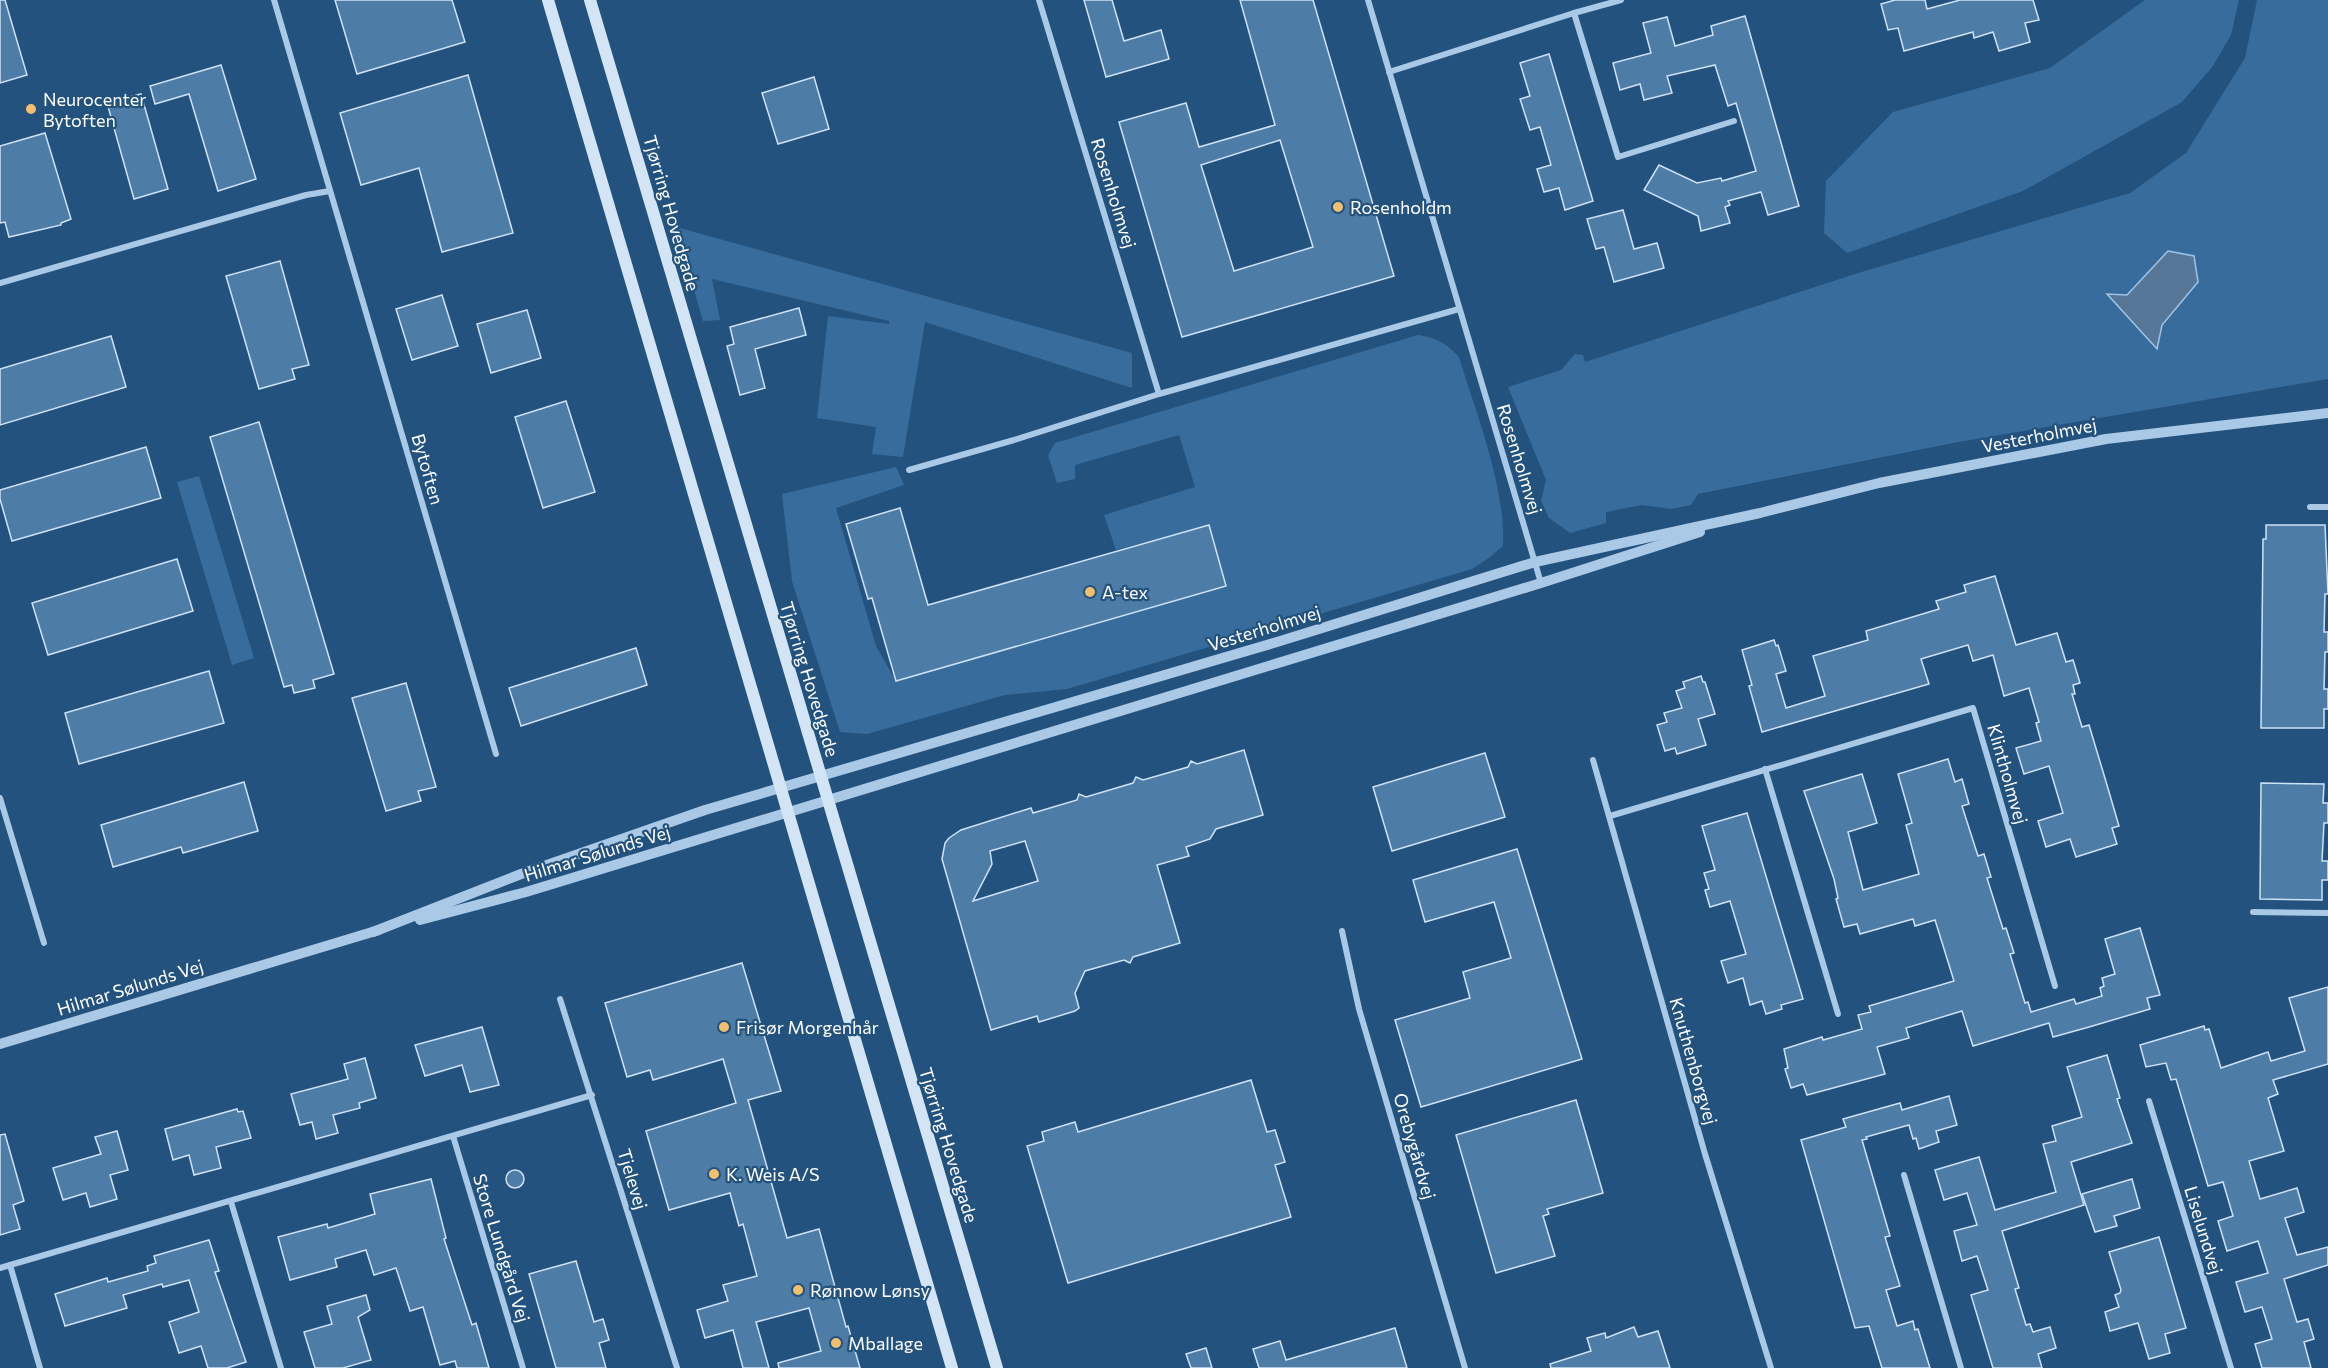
<svg xmlns="http://www.w3.org/2000/svg" width="2328" height="1368" viewBox="0 0 2328 1368" font-family="Commissioner,sans-serif">
<style>
.green{fill:#386c9c}
.water{fill:#567797;stroke:#9ec5e7;stroke-width:1.5}
.building{fill:#4d7ca7;stroke:#cde2f5;stroke-width:1.5;fill-rule:evenodd}
.lines{fill:none;stroke-linecap:round;stroke-linejoin:round}
.minor{stroke:#aac9e6;stroke-width:6}
.tertiary{stroke:#aac9e6;stroke-width:10}
.secondary{stroke:#d3e5f5;stroke-width:12}
.poi-dot{fill:#f0c06e;stroke:#24527e;stroke-width:2}
.labels{text-anchor:middle;dominant-baseline:central;stroke-width:4.5;stroke-linejoin:round;paint-order:stroke}
.poi-label{font-size:18px;fill:#fff;stroke:#24527e;text-anchor:start}
.street-label{font-size:18px;fill:#fff;stroke:#24527e}
</style>
<rect width="100%" height="100%" fill="#24527e"/>
<g class="green">
<polygon points="2145,0 2239,0 2231,35 2213,66 2182,102 2023,191 1847,253 1824,233 1826,181 1893,112 2050,68"/>
<polygon points="2257,0 2328,0 2328,379 1953,443 1698,494 1691,505 1672,509 1642,505 1606,512 1606,523 1570,533 1549,518 1541,501 1546,480 1508,387 1561,370 1575,354 1583,355 1585,362 1858,273 2130,193 2186,153 2245,58"/>
<polygon points="676,227 1132,353 1132,388 925,322 903,457 872,454 876,427 817,418 828,316 889,324 889,321 712,279 720,320 703,321"/>
<path d="M 1418,335 C 1437,338 1446,343 1459,357 C 1476,413 1506,488 1503,546 L 1489,558 L 1472,569 L 1067,689 L 1005,695 L 867,734 L 840,732 L 792,581 L 782,494 L 896,467 L 904,485 L 836,508 L 876,646 L 896,681 L 1226,586 L 1209,525 L 1116,550 L 1104,515 L 1195,487 L 1179,435 L 1075,465 L 1075,479 L 1057,483 L 1048,455 L 1055,443 Z"/>
<polygon points="199,476 254,658 232,665 177,482"/>
</g>
<polygon class="water" points="2168,251 2194,256 2198,282 2162,325 2157,349 2107,294 2127,295"/>
<g class="building">
<polygon points="0,0 5,0 27,75 0,83"/>
<polygon points="335,0 452,0 465,42 357,74"/>
<polygon points="1084,0 1112,0 1124,41 1161,30 1169,59 1106,77"/>
<path d="M 1240,0 L 1313,0 L 1394,276 L 1182,337 L 1119,122 L 1186,103 L 1199,147 L 1275,125 ZM 1280,140 L 1313,247 L 1234,271 L 1201,165 Z"/>
<polygon points="1895,0 1925,0 1927,9 1960,0 2033,0 2039,20 2025,23 2030,42 1999,51 1993,32 1974,38 1973,32 1904,51 1898,28 1888,30 1881,4"/>
<polygon points="1745,16 1799,206 1768,215 1761,192 1728,201 1730,205 1725,207 1730,223 1701,231 1698,216 1644,190 1659,165 1697,183 1721,178 1722,181 1756,171 1736,103 1728,106 1715,65 1667,76 1672,93 1644,100 1640,84 1620,90 1613,63 1651,53 1643,23 1667,17 1675,46 1713,35 1711,26"/>
<polygon points="1549,54 1593,201 1565,210 1559,188 1544,192 1537,169 1551,165 1540,127 1530,130 1520,99 1530,96 1520,63"/>
<polygon points="221,65 256,179 218,191 189,94 155,104 150,86"/>
<polygon points="468,75 513,233 442,252 419,168 361,185 340,113"/>
<polygon points="814,77 829,129 778,144 762,93"/>
<polygon points="141,94 168,189 134,199 107,103"/>
<polygon points="45,133 71,219 61,223 61,225 9,237 5,222 0,223 0,146"/>
<polygon points="1623,210 1634,249 1657,243 1664,268 1614,282 1604,247 1596,249 1587,219"/>
<polygon points="280,261 309,365 292,369 295,379 259,389 226,276"/>
<polygon points="442,295 458,346 412,360 396,309"/>
<polygon points="799,308 806,335 755,349 765,388 740,395 727,346 734,344 730,327"/>
<polygon points="527,310 541,358 491,373 477,324"/>
<polygon points="111,336 126,387 0,425 0,369"/>
<polygon points="566,401 595,492 543,508 515,417"/>
<polygon points="259,422 334,674 313,680 315,688 294,693 292,685 284,687 210,437"/>
<polygon points="146,447 161,498 12,541 0,499 0,490"/>
<polygon points="900,508 928,605 1209,525 1226,586 896,681 872,598 868,599 846,524"/>
<polygon points="2266,525 2325,525 2328,594 2325,594 2324,632 2328,632 2328,652 2325,652 2324,689 2328,689 2328,709 2324,709 2324,728 2261,728 2263,539 2266,539"/>
<polygon points="177,559 193,611 48,655 32,603"/>
<polygon points="1995,576 2016,645 2057,633 2066,662 2073,660 2080,683 2073,685 2075,694 2072,694 2082,727 2089,725 2107,785 2119,826 2112,828 2117,844 2076,857 2070,839 2046,847 2038,821 2063,813 2049,766 2024,774 2016,748 2041,741 2036,723 2039,722 2029,688 2004,696 1993,655 1973,661 1968,645 1921,659 1929,684 1762,732 1749,686 1752,685 1742,650 1774,640 1776,646 1778,645 1786,671 1776,674 1786,708 1825,696 1813,656 1868,640 1866,631 1939,609 1936,601 1966,592 1964,585"/>
<polygon points="636,648 647,685 521,726 509,688"/>
<polygon points="209,671 224,723 79,764 65,713"/>
<polygon points="1701,676 1703,682 1705,682 1715,714 1698,719 1706,745 1677,754 1675,748 1665,751 1657,725 1667,722 1664,713 1682,708 1676,691 1685,688 1683,682"/>
<polygon points="406,683 436,787 418,791 421,801 386,811 352,698"/>
<path d="M 1244,750 L 1263,815 L 1216,829 L 1210,839 L 1186,847 L 1189,856 L 1157,865 L 1180,943 L 1133,957 L 1130,963 L 1124,960 L 1085,971 L 1075,993 L 1079,1008 L 1075,1011 L 1039,1022 L 1037,1016 L 991,1030 L 942,859 L 945,843 L 949,838 L 961,830 L 1031,808 L 1033,813 L 1077,800 L 1079,794 L 1086,797 L 1133,783 L 1136,777 L 1143,780 L 1188,767 L 1191,761 L 1197,764 ZM 1025,841 L 1038,881 L 973,901 L 992,864 L 990,851 Z"/>
<polygon points="1485,753 1505,817 1392,851 1373,787"/>
<polygon points="1948,759 1955,782 1962,779 1969,804 1962,806 1978,856 1984,854 1991,877 1987,878 2003,929 2006,928 2014,953 2010,954 2025,1003 2028,1002 2031,1012 2074,999 2076,1004 2102,996 2100,988 2104,986 2102,978 2115,974 2105,939 2140,928 2160,995 2147,998 2150,1009 2089,1027 2053,1037 2049,1023 1973,1046 1962,1011 1906,1028 1909,1038 1877,1047 1885,1074 1807,1095 1803,1084 1791,1088 1785,1069 1788,1068 1784,1049 1822,1037 1823,1040 1862,1029 1858,1015 1871,1012 1869,1006 1954,981 1935,920 1915,926 1913,919 1860,934 1857,924 1844,927 1836,899 1838,898 1834,879 1804,791 1862,774 1877,823 1848,832 1863,890 1919,874 1906,825 1912,823 1898,774"/>
<polygon points="244,782 258,831 183,853 181,847 113,867 101,825"/>
<polygon points="2261,783 2324,784 2323,803 2328,803 2328,823 2324,823 2322,861 2328,861 2328,880 2322,880 2322,900 2260,899"/>
<polygon points="1747,813 1803,999 1781,1005 1782,1009 1766,1014 1762,1001 1750,1005 1743,978 1728,983 1721,961 1746,954 1730,901 1710,907 1705,890 1709,889 1704,873 1715,870 1702,826"/>
<polygon points="1517,849 1582,1059 1421,1107 1395,1020 1470,998 1463,972 1511,958 1494,902 1425,922 1413,880"/>
<polygon points="742,963 781,1091 748,1100 787,1238 819,1229 846,1327 848,1326 860,1368 779,1368 778,1363 821,1351 809,1308 756,1322 769,1368 743,1368 733,1330 705,1338 697,1310 728,1301 723,1285 757,1276 743,1224 739,1226 730,1193 669,1210 646,1131 736,1103 723,1059 653,1080 650,1070 627,1077 605,1003"/>
<polygon points="2328,987 2328,1064 2273,1080 2278,1094 2268,1098 2284,1151 2249,1161 2260,1199 2297,1188 2304,1212 2285,1218 2297,1255 2328,1247 2328,1265 2284,1279 2297,1322 2308,1319 2314,1339 2304,1342 2311,1368 2262,1368 2255,1344 2272,1339 2262,1307 2245,1312 2236,1282 2268,1273 2258,1241 2227,1251 2218,1221 2233,1216 2223,1182 2208,1186 2176,1079 2171,1080 2166,1063 2146,1067 2140,1045 2204,1026 2205,1030 2209,1029 2221,1068 2268,1052 2271,1061 2305,1051 2289,998"/>
<polygon points="482,1027 499,1085 470,1092 462,1065 425,1076 415,1045"/>
<polygon points="2107,1055 2120,1098 2117,1099 2132,1143 2071,1162 2084,1205 2002,1231 2019,1288 2015,1289 2026,1325 2030,1324 2033,1332 2050,1327 2056,1348 2038,1354 2042,1368 1993,1368 1971,1295 1988,1290 1977,1256 1962,1261 1954,1231 1977,1225 1967,1193 1944,1200 1935,1170 1979,1157 1995,1210 2056,1192 2043,1144 2056,1141 2052,1126 2082,1117 2067,1067"/>
<polygon points="365,1058 376,1098 359,1103 360,1108 333,1115 338,1133 316,1139 312,1122 300,1125 291,1094 348,1079 344,1064"/>
<polygon points="1251,1080 1267,1132 1275,1130 1285,1162 1275,1165 1291,1217 1068,1283 1027,1146 1044,1141 1042,1132 1075,1122 1078,1132"/>
<polygon points="1949,1096 1957,1125 1936,1131 1939,1142 1919,1149 1916,1138 1913,1139 1909,1125 1866,1137 1867,1139 1862,1140 1890,1236 1885,1237 1900,1286 1886,1290 1897,1326 1913,1321 1915,1330 1918,1329 1930,1368 1882,1368 1869,1326 1855,1328 1801,1140 1846,1127 1843,1119 1900,1103 1902,1110"/>
<polygon points="1576,1100 1603,1193 1547,1209 1549,1214 1543,1216 1555,1256 1496,1273 1456,1135"/>
<polygon points="237,1109 238,1112 243,1111 251,1138 216,1147 221,1168 194,1175 189,1155 173,1160 165,1129"/>
<polygon points="117,1131 128,1170 110,1175 117,1199 90,1207 86,1193 63,1200 53,1168 101,1154 95,1137"/>
<polygon points="5,1134 24,1201 13,1205 20,1229 0,1235 0,1135"/>
<circle cx="515" cy="1179" r="9"/>
<polygon points="431,1179 446,1238 444,1239 472,1325 476,1323 489,1368 457,1368 455,1361 440,1365 423,1307 410,1311 396,1268 374,1275 366,1250 335,1259 337,1267 290,1280 278,1237 327,1224 328,1228 375,1214 370,1194"/>
<polygon points="2132,1179 2140,1208 2114,1216 2117,1226 2095,1232 2082,1194"/>
<polygon points="2159,1237 2186,1328 2165,1334 2170,1353 2149,1359 2138,1323 2110,1331 2105,1312 2119,1307 2115,1295 2120,1293 2121,1290 2109,1252"/>
<polygon points="209,1240 219,1271 215,1272 246,1362 227,1368 208,1368 201,1346 179,1353 169,1322 199,1312 189,1280 163,1287 162,1284 123,1295 127,1308 65,1326 55,1294 107,1278 108,1282 148,1271 147,1266 156,1263 154,1256"/>
<polygon points="576,1261 594,1322 603,1319 609,1340 599,1343 606,1368 556,1368 529,1274"/>
<polygon points="366,1295 370,1310 358,1317 371,1360 343,1368 315,1368 304,1332 332,1324 327,1306"/>
<polygon points="1634,1327 1638,1337 1658,1331 1670,1368 1551,1368 1550,1364 1591,1351 1587,1338 1605,1333 1606,1338"/>
<polygon points="1395,1328 1407,1368 1259,1368 1253,1349 1280,1341 1286,1360"/>
<polygon points="1206,1348 1212,1368 1191,1368 1186,1354"/>
</g>
<g class="lines">
<g class="minor">
<polyline points="274,0 496,754"/>
<polyline points="1039,0 1159,394"/>
<polyline points="1368,0 1541,583"/>
<polyline points="1574,13 1618,157 1734,121"/>
<polyline points="1389,72 1574,13 1621,0"/>
<polyline points="0,283 306,195 330,191"/>
<polyline points="909,470 1014,440 1159,394 1459,309"/>
<polyline points="2310,507 2328,507"/>
<polyline points="1593,760 1705,1154 1771,1368"/>
<polyline points="1765,769 1838,1014"/>
<polyline points="0,798 44,943"/>
<polyline points="1610,816 1973,708 2055,986"/>
<polyline points="2253,912 2328,913"/>
<polyline points="1342,931 1359,1009 1465,1368"/>
<polyline points="560,999 677,1368"/>
<polyline points="2149,1101 2231,1368"/>
<polyline points="453,1136 523,1368"/>
<polyline points="1904,1175 1961,1368"/>
<polyline points="231,1202 281,1368"/>
<polyline points="10,1265 40,1368"/>
<polyline points="0,1268 592,1095"/>
</g>
<g class="tertiary">
<polyline points="420,920 526,892 1541,583 1700,532"/>
<polyline points="373,932 521,874 705,810 1277,642 1535,562 1760,513 1879,483 2106,439 2328,413"/>
<polyline points="0,1044 379,930"/>
</g>
<g class="secondary">
<polyline points="548,0 952,1368"/>
<polyline points="590,0 997,1368"/>
</g>
</g>
<g class="poi-dot">
<circle cx="31" cy="109" r="6"/>
<circle cx="1338" cy="207" r="6"/>
<circle cx="1090" cy="592" r="6"/>
<circle cx="724" cy="1027" r="6"/>
<circle cx="714" cy="1174" r="6"/>
<circle cx="798" cy="1290" r="6"/>
<circle cx="836" cy="1343" r="6"/>
</g>
<g class="labels">
<g class="poi-label">
<text x="43" y="99">Neurocenter<tspan x="43" dy="21">Bytoften</tspan></text>
<text x="1350" y="207">Rosenholdm</text>
<text x="1102" y="592">A-tex</text>
<text x="736" y="1027">Frisør Morgenhår</text>
<text x="726" y="1174">K. Weis A/S</text>
<text x="810" y="1290">Rønnow Lønsy</text>
<text x="848" y="1343">Mballage</text>
</g>
<g class="street-label">
<text transform="translate(1114 193) rotate(73)">Rosenholmvej</text>
<text transform="translate(672 213) rotate(74)">Tjørring Hovedgade</text>
<text transform="translate(2039 435) rotate(-11)">Vesterholmvej</text>
<text transform="translate(1520 459) rotate(73)">Rosenholmvej</text>
<text transform="translate(428 469) rotate(74)">Bytoften</text>
<text transform="translate(1264 628) rotate(-17)">Vesterholmvej</text>
<text transform="translate(810 679) rotate(73)">Tjørring Hovedgade</text>
<text transform="translate(2008 774) rotate(74)">Klintholmvej</text>
<text transform="translate(597 853) rotate(-17)">Hilmar Sølunds Vej</text>
<text transform="translate(130 987) rotate(-17)">Hilmar Sølunds Vej</text>
<text transform="translate(1694 1061) rotate(74)">Knuthenborgvej</text>
<text transform="translate(949 1145) rotate(73)">Tjørring Hovedgade</text>
<text transform="translate(1415 1146) rotate(74)">Orebygårdvej</text>
<text transform="translate(633 1179) rotate(73)">Tjelevej</text>
<text transform="translate(2204 1230) rotate(73)">Liselundvej</text>
<text transform="translate(502 1248) rotate(73)">Store Lundgård Vej</text>
</g>
</g>
</svg>
